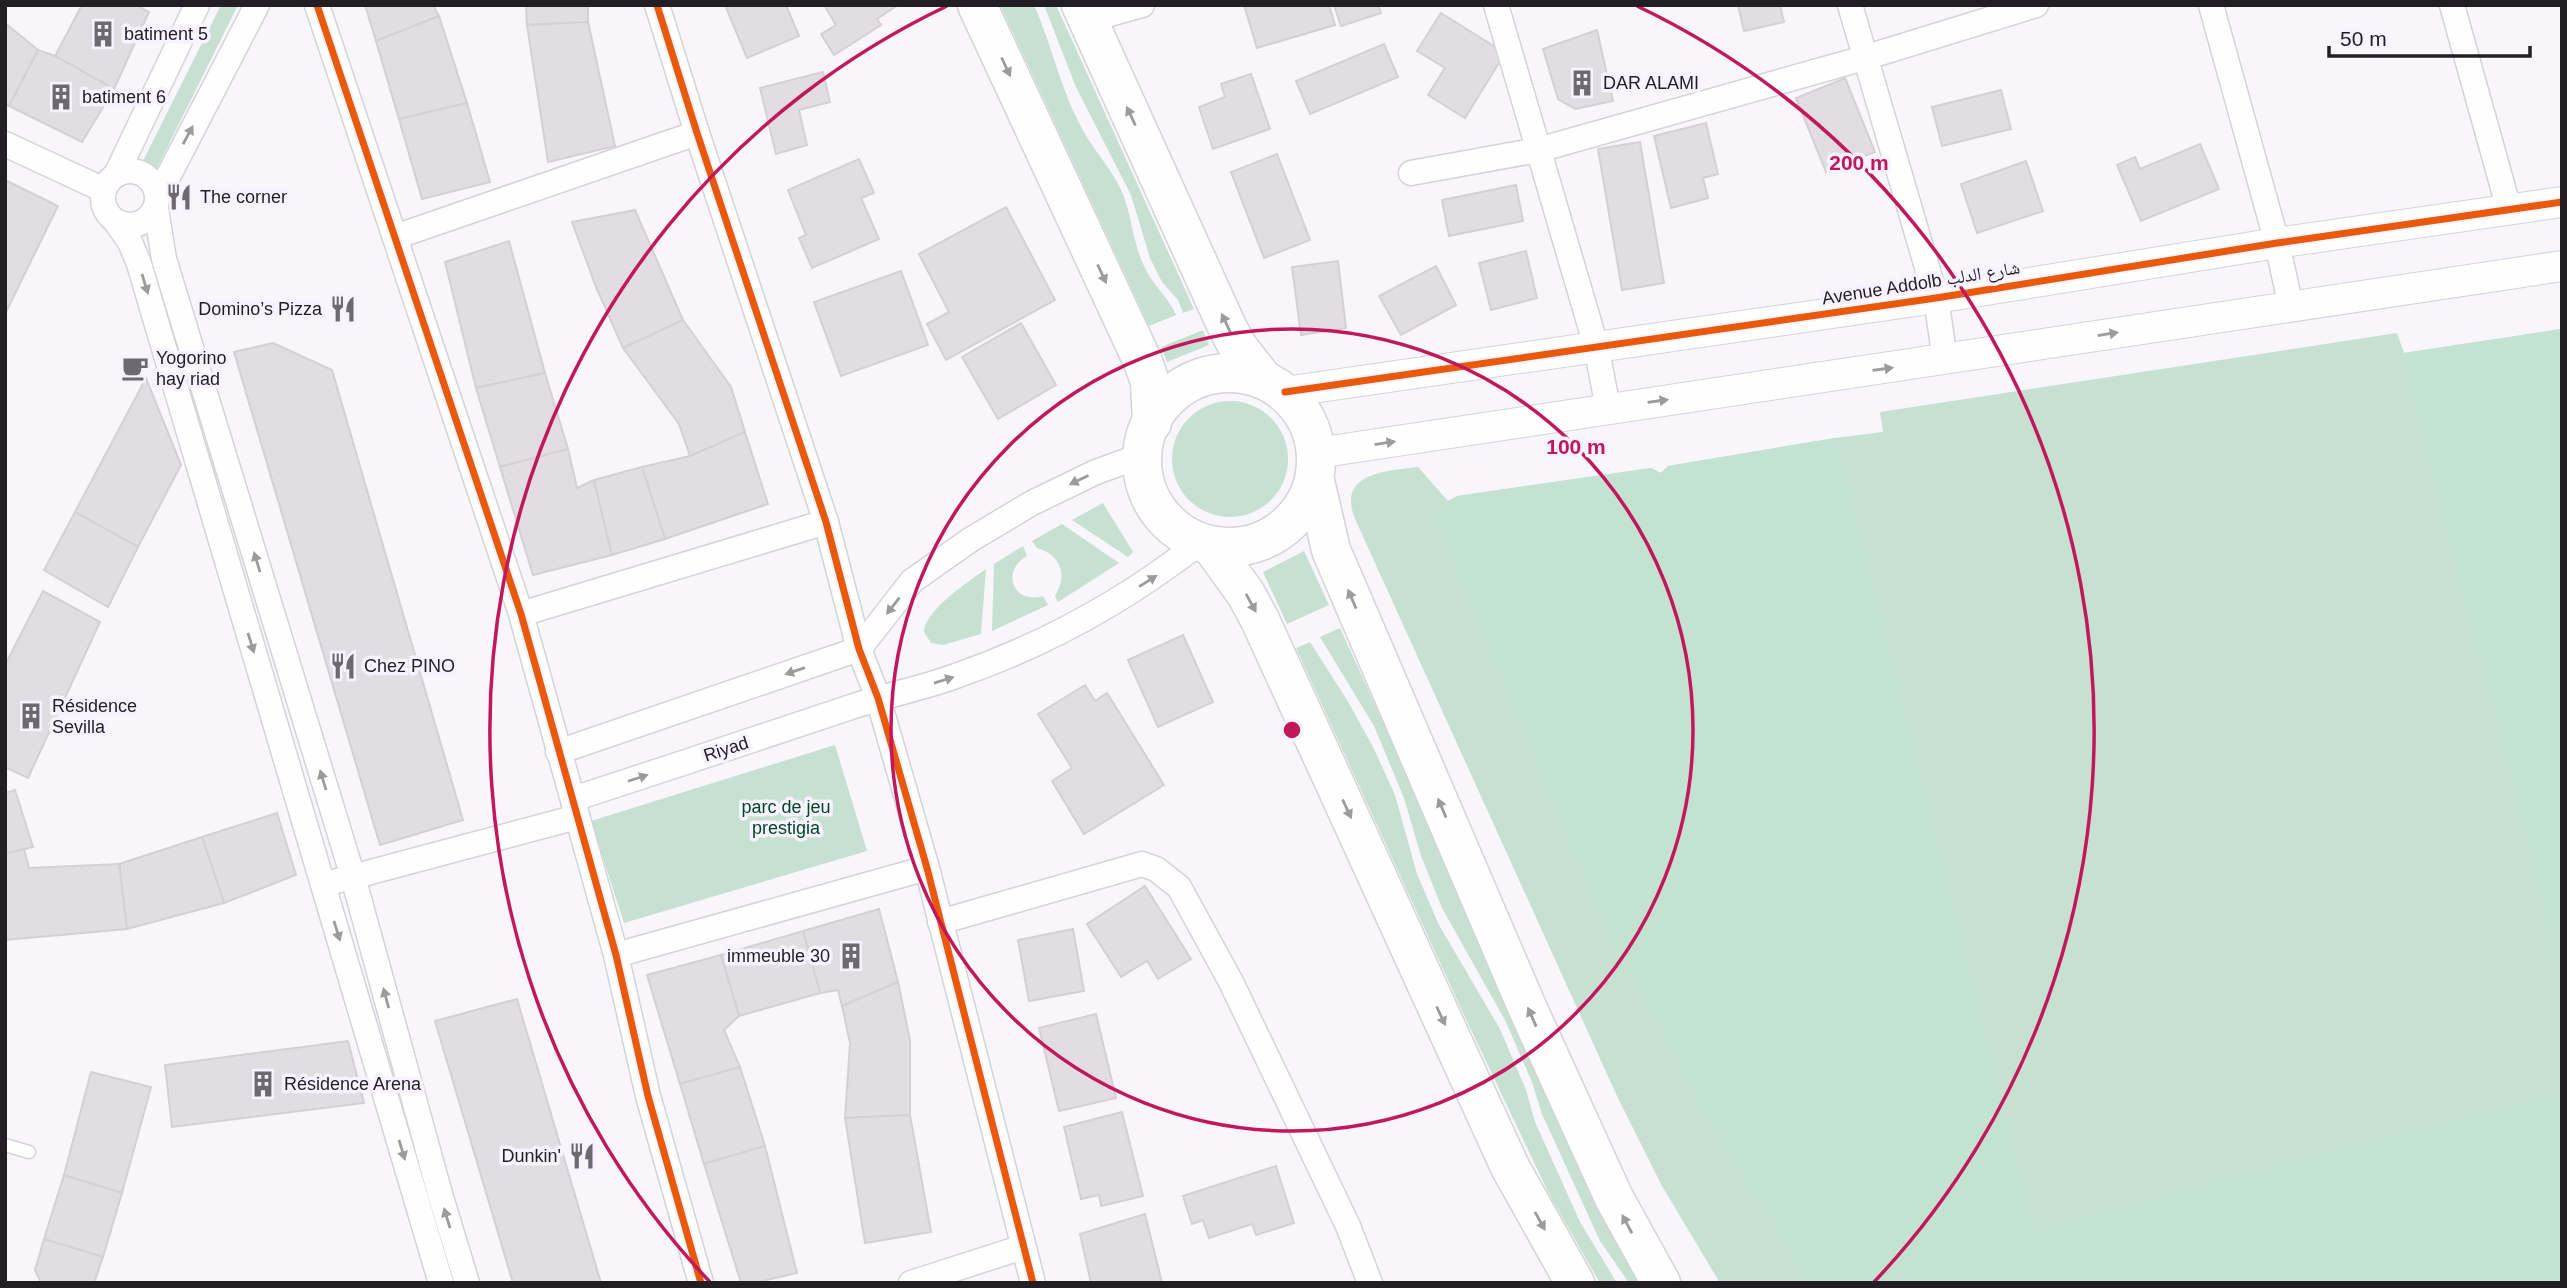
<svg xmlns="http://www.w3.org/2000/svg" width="2567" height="1288" viewBox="0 0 2567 1288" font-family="Helvetica,'Noto Naskh Arabic',sans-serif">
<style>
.green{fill:#c6e0d1}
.forest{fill:#c4e2d1}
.building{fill:#e1dde2;stroke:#d4d0d4;stroke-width:2}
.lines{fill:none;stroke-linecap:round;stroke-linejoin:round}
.service-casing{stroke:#d5d3d8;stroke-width:15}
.minor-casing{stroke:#d5d3d8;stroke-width:27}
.tertiary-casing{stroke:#d5d3d8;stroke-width:32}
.primary-casing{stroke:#d5d3d8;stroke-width:41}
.service{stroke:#fefefe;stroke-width:12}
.minor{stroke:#fefefe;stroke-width:24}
.tertiary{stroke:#fefefe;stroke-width:30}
.primary{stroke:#fefefe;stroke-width:38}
.cycleway-casing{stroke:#f7f2fe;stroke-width:11}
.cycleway{stroke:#e8590c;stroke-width:7}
.oneway{fill:#9b9a9c}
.ring{fill:none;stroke:#c2185b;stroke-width:3.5}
.labels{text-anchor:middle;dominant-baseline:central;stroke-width:7;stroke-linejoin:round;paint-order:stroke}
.poi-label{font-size:18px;fill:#211f24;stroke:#f7f2fe;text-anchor:start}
.street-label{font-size:18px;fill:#211f24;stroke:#f7f2fe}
.park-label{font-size:18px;fill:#004726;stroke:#f7f2fe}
.centre{fill:#c2185b;stroke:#f7f2fe;stroke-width:3.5}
.ring-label{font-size:21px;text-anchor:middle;font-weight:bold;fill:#c2185b;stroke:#f7f2fe;stroke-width:7;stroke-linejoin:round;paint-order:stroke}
</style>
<rect width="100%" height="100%" fill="#f8f5fb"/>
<g class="green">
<polygon points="221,5 238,5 157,168 148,170 143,161"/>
<path d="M 1000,5 L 1034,5 C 1051,43 1059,83 1078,121 C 1090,147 1112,168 1123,194 C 1132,218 1133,243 1144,266 C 1152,285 1168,296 1176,315 L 1149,326 Z"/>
<polygon points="1044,5 1056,5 1194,309 1183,313 1178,300 1162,282 1150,258 1131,195 1076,87"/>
<path d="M 2562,329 L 2562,1174 L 2255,1283 L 1720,1283 L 1662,1186 L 1617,1096 L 1356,521 C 1335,473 1385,471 1418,467 L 1448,501 L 1457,496 L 1651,468 L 1661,473 L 1668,466 L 1835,438 L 1883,432 L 1880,412 L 2397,333 L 2404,353 Z"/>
<polygon points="1203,330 1209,345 1167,362 1161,347"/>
<circle cx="1230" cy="459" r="58"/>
<polygon points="1103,503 1133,552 1128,557 1072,520"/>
<path d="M 1062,524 L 1119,563 L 1058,602 L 1055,596 C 1068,575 1061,555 1037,548 L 1032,541 Z"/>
<path d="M 1023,546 L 1027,556 C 1000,571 1013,605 1043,596 L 1048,605 L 992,631 L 994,564 Z"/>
<polygon points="1304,551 1329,605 1287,624 1263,572"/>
<path d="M 986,569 L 981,634 L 943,645 L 931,643 L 924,632 C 924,611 969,581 986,569 Z"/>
<polygon points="1340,628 1506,992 1651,1283 1629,1283 1600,1241 1542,1114 1532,1082 1506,1022 1442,908 1421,856 1404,798 1374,726 1320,637"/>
<polygon points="1310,642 1347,700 1373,747 1395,795 1417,874 1439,925 1500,1029 1526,1090 1535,1122 1580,1222 1617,1283 1600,1283 1550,1196 1464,1015 1296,648"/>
<polygon points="835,745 867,851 624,923 591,821"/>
</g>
<g class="forest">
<polygon points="2562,329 2562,977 2403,353"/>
<path d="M 1835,438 L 2035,1228 L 2562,1094 L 2562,1283 L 1812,1283 L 1721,1143 L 1723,1134 L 1716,1132 L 1599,912 L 1438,523 C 1439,509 1445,503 1457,496 L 1651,468 L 1661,473 L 1668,466 Z"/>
</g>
<g class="building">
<polygon points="82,5 136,5 149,12 114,89 55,56"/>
<polygon points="365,5 433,5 439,16 376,41"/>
<polygon points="526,5 588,5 588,22 527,25"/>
<polygon points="725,5 786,5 799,36 747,58"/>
<polygon points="824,5 898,5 877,19 881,25 834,55 821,34 836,25"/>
<polygon points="1244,5 1329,5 1335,25 1257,48"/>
<polygon points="1334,5 1378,5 1381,13 1341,26"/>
<polygon points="1738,5 1780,5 1784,22 1744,31"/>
<polygon points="1441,13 1505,53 1465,118 1428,95 1445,68 1417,51"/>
<polygon points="439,16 467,103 399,119 376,41"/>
<polygon points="588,22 615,146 548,162 527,25"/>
<polygon points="5,23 38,50 9,106 5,104"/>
<polygon points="1597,30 1613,101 1575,109 1558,99 1543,49"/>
<polygon points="1384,44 1398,77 1310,114 1296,81"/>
<polygon points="38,50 55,56 114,89 82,142 9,106"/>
<polygon points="823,72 830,102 799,110 807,145 776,154 760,88"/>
<polygon points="1251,74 1270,129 1213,149 1199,107 1225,97 1221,84"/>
<polygon points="1845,78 1875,152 1826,172 1796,98"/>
<polygon points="2001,90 2011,129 1942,146 1932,107"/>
<polygon points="467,103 490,182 422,199 399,119"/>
<polygon points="1706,123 1718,174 1703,178 1708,198 1671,208 1654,136"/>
<polygon points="1640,142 1664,283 1622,290 1598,149"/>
<polygon points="2200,144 2219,189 2141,221 2117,165 2135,157 2140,169"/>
<polygon points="1277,154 1310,240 1264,258 1231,172"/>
<polygon points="859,159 874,193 861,198 879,239 812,268 799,238 806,235 788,190"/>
<polygon points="2026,161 2043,211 1977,233 1961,184"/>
<polygon points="5,180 58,206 5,314"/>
<polygon points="1516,185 1523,221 1449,236 1442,200"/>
<polygon points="1006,207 1055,300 946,360 927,324 949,312 919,254"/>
<polygon points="635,210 683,320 623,348 596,287 572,222"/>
<polygon points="509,241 545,373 476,388 445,262"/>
<polygon points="1526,251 1537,298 1491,310 1479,263"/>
<polygon points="1338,261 1346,328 1301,335 1292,267"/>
<polygon points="1436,266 1456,305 1401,335 1379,296"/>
<polygon points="901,271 928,345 841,376 814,302"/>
<polygon points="683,320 731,387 745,432 690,456 679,424 623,348"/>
<polygon points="1021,323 1056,385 998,419 962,357"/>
<polygon points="273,343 332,370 463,820 380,845 234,352"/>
<polygon points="545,373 568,449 500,467 476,388"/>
<polygon points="146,378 181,465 138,547 75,512"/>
<polygon points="745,432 768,504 665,539 642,467 690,456"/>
<polygon points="568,449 577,488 594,480 612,555 533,575 500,467"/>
<polygon points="642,467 665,539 612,555 594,480"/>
<polygon points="75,512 138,547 108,607 44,570"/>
<polygon points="43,591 100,622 28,778 5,767 5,665"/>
<polygon points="1183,635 1213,702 1158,727 1128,660"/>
<polygon points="1085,685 1095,701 1107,693 1164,785 1084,834 1052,781 1072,768 1038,714"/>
<polygon points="15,790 33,847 5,854 5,793"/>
<polygon points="277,813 296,875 224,903 202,837"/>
<polygon points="202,837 224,903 127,929 119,864"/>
<polygon points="24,849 29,868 119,864 127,929 5,940 5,854"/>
<polygon points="1145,886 1191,959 1158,979 1147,961 1121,977 1087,924"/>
<polygon points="879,909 898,982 842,1006 838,990 820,993 803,931"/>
<polygon points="1073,929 1084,991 1029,1001 1018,940"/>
<polygon points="803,931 820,993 739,1016 721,955"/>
<polygon points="721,955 739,1016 724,1030 740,1067 680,1084 647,975"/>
<polygon points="898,982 910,1040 910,1115 845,1118 850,1043 842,1006"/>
<polygon points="517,999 601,1283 513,1283 435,1021"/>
<polygon points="1096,1014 1116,1098 1059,1111 1039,1028"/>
<polygon points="348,1041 364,1103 172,1127 165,1065"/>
<polygon points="740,1067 765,1146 704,1164 680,1084"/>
<polygon points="91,1072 151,1087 122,1193 64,1175"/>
<polygon points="1122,1112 1143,1196 1101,1206 1099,1195 1081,1199 1064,1127"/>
<polygon points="910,1115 931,1232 865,1243 845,1118"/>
<polygon points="765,1146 797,1273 753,1283 741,1283 704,1164"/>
<polygon points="1276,1166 1294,1223 1256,1235 1252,1224 1209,1238 1203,1220 1192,1224 1183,1196"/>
<polygon points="64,1175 122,1193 103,1257 44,1239"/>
<polygon points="1145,1214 1162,1283 1091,1283 1080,1234"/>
<polygon points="44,1239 103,1257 94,1283 41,1283 35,1270"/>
</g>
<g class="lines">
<g class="service-casing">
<polyline id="service" points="5,1145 29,1152"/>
</g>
<g class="minor-casing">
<g id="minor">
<polyline points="317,5 521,614 616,955 648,1096 701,1283"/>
<polyline points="657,5 697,133 826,522 859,649 878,698 927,868 1033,1283"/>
<polyline points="1496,5 1596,346 1608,408"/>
<polyline points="1850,5 1936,298 1945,360"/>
<polyline points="2211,5 2277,243 2291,307"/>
<polyline points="2452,5 2509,209"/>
<polyline points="1088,20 1142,5"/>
<polyline points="5,144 104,190"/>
<circle cx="130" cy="198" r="27"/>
<polyline points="1411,173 1538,150 1864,58 2036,5"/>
<polyline points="116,175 197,5"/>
<polyline points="158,196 257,5"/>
<polyline points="156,209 164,259 353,877 440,1194 467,1283"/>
<polyline points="116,222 130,242 139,264 441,1283"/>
<polyline points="395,237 697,133"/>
<polyline points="521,614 826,522"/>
<polyline points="558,752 859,649 912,581 970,540 1032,503 1096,472 1143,455"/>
<path d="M 573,799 C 666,769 758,738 851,707 C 884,696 919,689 953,677 C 1043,646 1124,602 1199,543"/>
<polyline points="337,881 577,817"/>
<polyline points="940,922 1142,864 1156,869 1179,887 1231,982 1348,1226 1370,1283"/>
<polyline points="616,955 927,868"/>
<polyline points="911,1283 1023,1247"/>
</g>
</g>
<g class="tertiary-casing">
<g id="tertiary">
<polyline points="1285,392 1936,298 2277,243 2562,202"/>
<polyline points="1317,453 2562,266"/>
</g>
</g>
<g class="primary-casing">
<g id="primary">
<polyline points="977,5 1143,362 1150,382 1152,423"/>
<polyline points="1081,5 1228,329 1238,347 1263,379"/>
<circle cx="1229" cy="460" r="87"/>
<polyline points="1315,481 1331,550 1527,1007 1614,1198 1661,1283"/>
<polyline points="1212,547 1246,594 1260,620 1510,1167 1575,1283"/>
</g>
</g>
<use href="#service" class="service"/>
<use href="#minor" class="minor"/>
<use href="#tertiary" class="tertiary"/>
<use href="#primary" class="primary"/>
<g class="cycleway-casing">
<g id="cycleway">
<polyline points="317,5 521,614 616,955 648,1096 701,1283"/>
<polyline points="657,5 697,133 826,522 859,649 878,698 927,868 1033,1283"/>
<polyline points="1285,392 1936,298 2277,243 2562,202"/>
</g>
</g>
<use href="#cycleway" class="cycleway"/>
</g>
<defs><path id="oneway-solid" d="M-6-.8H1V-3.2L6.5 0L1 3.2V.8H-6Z" transform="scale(1.75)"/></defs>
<g class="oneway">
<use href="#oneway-solid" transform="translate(1006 67) rotate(65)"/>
<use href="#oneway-solid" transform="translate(1131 116) rotate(-115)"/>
<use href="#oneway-solid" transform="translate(188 135) rotate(-62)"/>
<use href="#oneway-solid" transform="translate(1102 274) rotate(65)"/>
<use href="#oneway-solid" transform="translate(145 284) rotate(73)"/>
<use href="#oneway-solid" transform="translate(1226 323) rotate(-115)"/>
<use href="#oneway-solid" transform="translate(2108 334) rotate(-9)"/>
<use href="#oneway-solid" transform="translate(1883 369) rotate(-8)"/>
<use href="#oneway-solid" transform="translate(1658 401) rotate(-8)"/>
<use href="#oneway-solid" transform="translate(1385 443) rotate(-9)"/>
<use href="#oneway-solid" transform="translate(1079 480) rotate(154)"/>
<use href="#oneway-solid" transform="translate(257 562) rotate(-107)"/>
<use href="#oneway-solid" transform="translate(1148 581) rotate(-32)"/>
<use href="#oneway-solid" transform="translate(1352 599) rotate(-113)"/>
<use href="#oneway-solid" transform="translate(1251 603) rotate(61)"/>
<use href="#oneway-solid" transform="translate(893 606) rotate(128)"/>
<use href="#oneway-solid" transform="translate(251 643) rotate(73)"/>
<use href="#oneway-solid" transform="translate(795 671) rotate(161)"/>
<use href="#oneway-solid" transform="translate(944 680) rotate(-17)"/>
<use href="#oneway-solid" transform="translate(638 778) rotate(-18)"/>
<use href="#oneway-solid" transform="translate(323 780) rotate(-107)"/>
<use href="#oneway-solid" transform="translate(1442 808) rotate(-113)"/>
<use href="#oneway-solid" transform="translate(1347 809) rotate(65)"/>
<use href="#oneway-solid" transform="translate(337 931) rotate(73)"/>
<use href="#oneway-solid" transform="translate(386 998) rotate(-105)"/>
<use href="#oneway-solid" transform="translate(1441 1016) rotate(65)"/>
<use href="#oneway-solid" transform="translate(1532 1017) rotate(-114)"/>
<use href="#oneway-solid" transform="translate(402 1150) rotate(73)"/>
<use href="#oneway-solid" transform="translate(447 1218) rotate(-107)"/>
<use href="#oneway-solid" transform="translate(1540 1221) rotate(61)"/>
<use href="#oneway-solid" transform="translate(1627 1224) rotate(-118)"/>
</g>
<g class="ring">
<circle cx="1292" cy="730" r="401"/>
<path d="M710 1282A802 802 0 0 1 947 6M1637 6A802 802 0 0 1 1874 1282"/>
</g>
<defs>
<g id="building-bare" transform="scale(2.1)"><path d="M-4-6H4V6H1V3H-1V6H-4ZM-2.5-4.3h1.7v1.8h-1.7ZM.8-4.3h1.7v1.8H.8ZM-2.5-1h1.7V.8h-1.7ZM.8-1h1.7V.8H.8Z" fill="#6c6a6f" stroke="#f7f2fe" stroke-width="2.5" paint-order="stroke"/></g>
<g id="restaurant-bare" transform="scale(2.1)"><path d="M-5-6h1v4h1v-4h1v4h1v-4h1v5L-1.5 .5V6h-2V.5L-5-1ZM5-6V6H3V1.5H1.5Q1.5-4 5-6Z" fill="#6c6a6f" stroke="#f7f2fe" stroke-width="2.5" paint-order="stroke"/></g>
<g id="cafe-bare" transform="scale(2.1)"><path d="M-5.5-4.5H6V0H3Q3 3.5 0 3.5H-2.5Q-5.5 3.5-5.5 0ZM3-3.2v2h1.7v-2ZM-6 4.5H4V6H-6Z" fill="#6c6a6f" stroke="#f7f2fe" stroke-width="2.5" paint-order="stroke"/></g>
</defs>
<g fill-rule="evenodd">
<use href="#building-bare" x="103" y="34"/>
<use href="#building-bare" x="1582" y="83"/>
<use href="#building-bare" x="61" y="97"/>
<use href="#restaurant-bare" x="179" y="197"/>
<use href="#restaurant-bare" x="343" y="309"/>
<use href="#cafe-bare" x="135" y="368"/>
<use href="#restaurant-bare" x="343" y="666"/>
<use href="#building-bare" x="31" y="716"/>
<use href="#building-bare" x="851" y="956"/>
<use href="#building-bare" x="263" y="1084"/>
<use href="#restaurant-bare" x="582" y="1156"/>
</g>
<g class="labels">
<g class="poi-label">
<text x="124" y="34">batiment 5</text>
<text x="1603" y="83">DAR ALAMI</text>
<text x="82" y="97">batiment 6</text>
<text x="200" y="197">The corner</text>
<text x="322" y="309" text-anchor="end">Domino’s Pizza</text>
<text x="156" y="358">Yogorino<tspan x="156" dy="21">hay riad</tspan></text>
<text x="364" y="666">Chez PINO</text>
<text x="52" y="706">Résidence<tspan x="52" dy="21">Sevilla</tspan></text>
<text x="830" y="956" text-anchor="end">immeuble 30</text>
<text x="284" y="1084">Résidence Arena</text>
<text x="561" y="1156" text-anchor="end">Dunkin'</text>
</g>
<g class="street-label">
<text transform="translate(1921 283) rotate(-9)">Avenue Addolb شارع الدلب</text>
<text transform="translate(726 749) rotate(-18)">Riyad</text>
</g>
<g class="park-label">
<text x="786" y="807">parc de jeu<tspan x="786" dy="21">prestigia</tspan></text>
</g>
</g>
<circle cx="1292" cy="730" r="10" class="centre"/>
<g class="ring-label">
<text x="1859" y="170">200 m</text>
<text x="1576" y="454">100 m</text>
</g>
<rect width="2567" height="1288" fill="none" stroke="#211f24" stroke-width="14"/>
<path d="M2329 46v10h201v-10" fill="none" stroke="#211f24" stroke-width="3.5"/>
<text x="2340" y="46" font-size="21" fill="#211f24" stroke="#f7f2fe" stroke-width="5" paint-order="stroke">50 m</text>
</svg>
